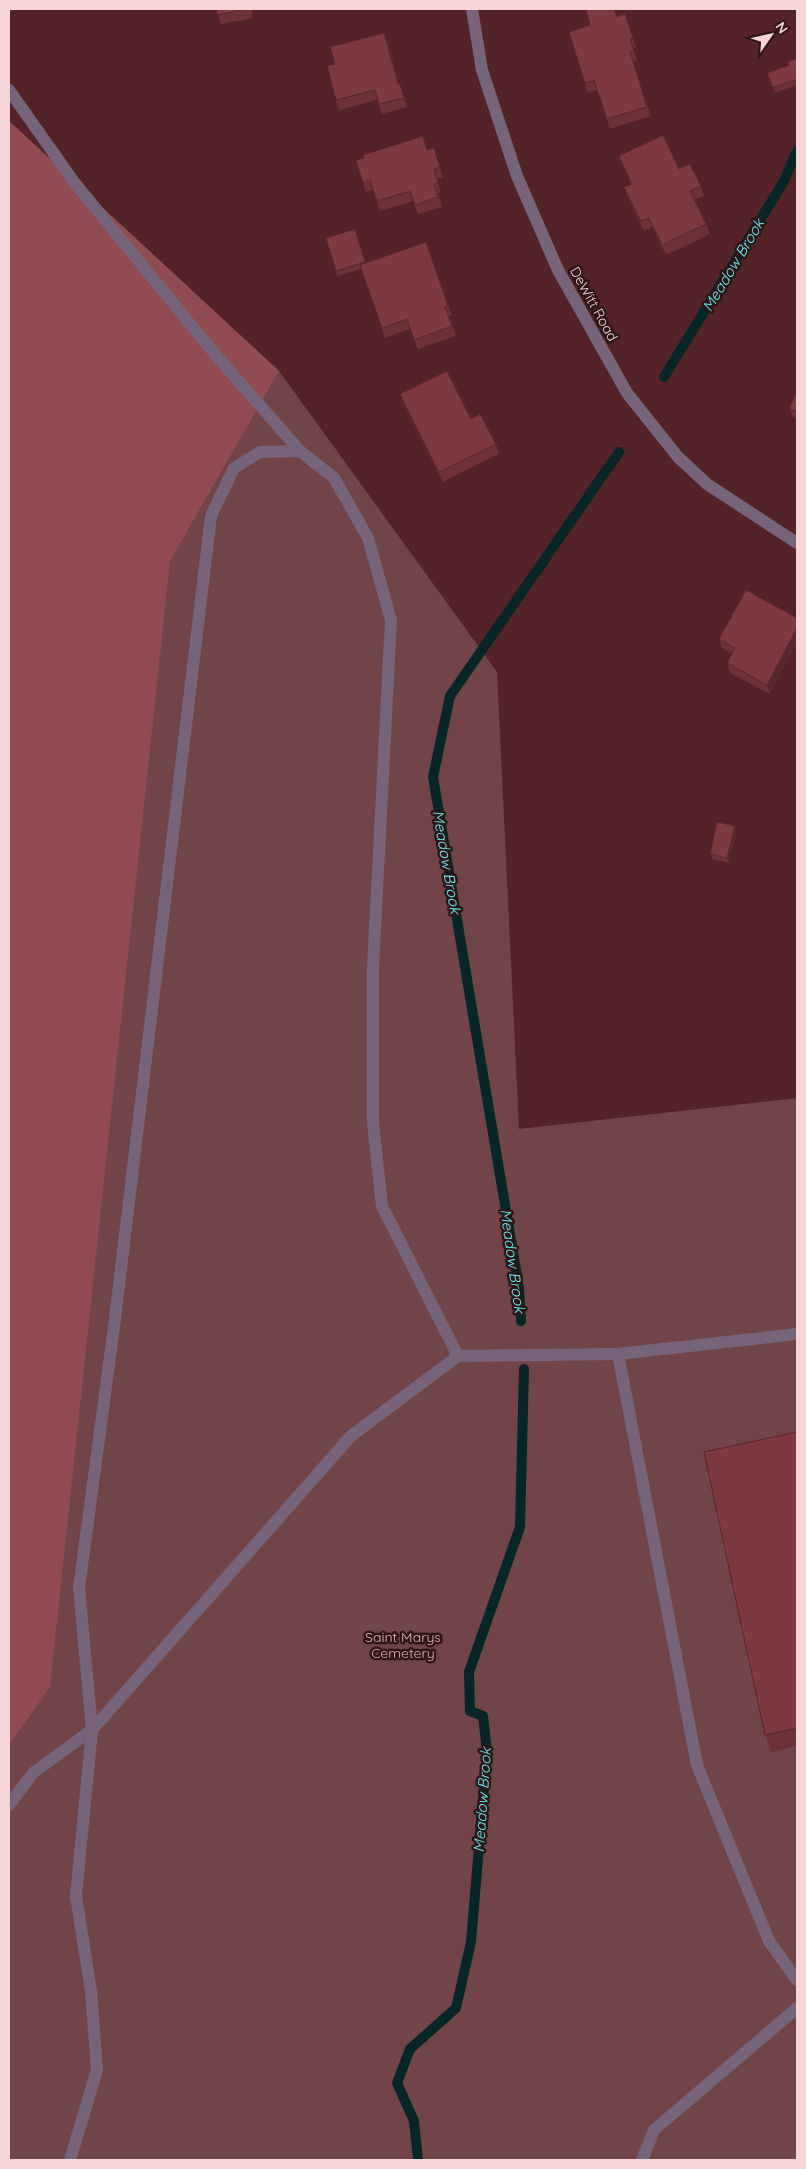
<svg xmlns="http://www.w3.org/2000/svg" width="806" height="2169" viewBox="0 0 806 2169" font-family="Quicksand,sans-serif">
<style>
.green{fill:#714547}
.forest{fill:#914c51}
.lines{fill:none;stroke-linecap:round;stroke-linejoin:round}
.stream{stroke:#062627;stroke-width:10}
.service{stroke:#76647c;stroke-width:12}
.minor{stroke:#76647c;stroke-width:12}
.wall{fill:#6c3236}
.shaded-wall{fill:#58292c}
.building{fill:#7d3a3f;stroke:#58292c}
.labels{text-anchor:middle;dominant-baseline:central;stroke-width:5;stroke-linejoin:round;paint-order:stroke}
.street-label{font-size:14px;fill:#f5d5d5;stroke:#2b1516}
.park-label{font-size:14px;fill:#f3b4b6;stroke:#2b1516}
.water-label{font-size:15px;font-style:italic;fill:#63f3f6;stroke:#2b1516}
</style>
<rect width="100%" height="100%" fill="#542327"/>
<polygon class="green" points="9,121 279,371 497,672 519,1129 797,1098 797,2160 9,2160"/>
<polygon class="forest" points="9,121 279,371 170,561 50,1687 9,1745"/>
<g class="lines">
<g class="stream">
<polyline points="664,377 784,181 797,151"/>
<polyline points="521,1321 519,1288 433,777 450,696 619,452"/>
<polyline points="418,2160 414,2121 397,2083 410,2049 456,2008 471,1942 487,1752 483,1716 470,1711 469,1672 520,1527 524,1369"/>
</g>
<g class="service">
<polyline points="9,90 74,182 214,353 300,451"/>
<polyline points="797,1334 618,1354 697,1765 769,1941 797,1980"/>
<polyline points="458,1356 382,1206 373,1123 373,968 391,620 368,538 334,478 300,451 260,452 234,468 211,516 114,1327 79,1588 92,1730 351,1436 458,1356 618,1354"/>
<polyline points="9,1805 33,1773 92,1730"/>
<polyline points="70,2160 97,2070 91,1991 76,1896 92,1730"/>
<polyline points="642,2160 654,2130 797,2008"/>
</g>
<polyline class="minor" points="472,9 482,70 517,176 558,270 627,393 678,457 707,484 797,543"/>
</g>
<g class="wall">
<polygon points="216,9 251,9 253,18 221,24"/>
<polygon points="625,14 636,47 633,48 637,61 633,62 651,116 610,129 597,90 588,93 585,83 617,16"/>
<polygon points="388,42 399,84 400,84 407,107 382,114 377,100 339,110 336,100 335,64"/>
<polygon points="797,58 797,85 775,93 767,73 789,65"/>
<polygon points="434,148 443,177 437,179 441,192 438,193 442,207 418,214 413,201 380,211 373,190 366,192 363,183 428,150"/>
<polygon points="619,156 679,169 701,186 704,196 695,200 706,224 710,234 666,255 652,227 644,231 628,197 624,187 631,184"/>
<polygon points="357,234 365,263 426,242 452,315 449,316 456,336 418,349 410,329 385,338 361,269 337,276 336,271"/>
<polygon points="797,392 797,419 793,417 789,408"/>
<polygon points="400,394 471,419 496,444 499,454 443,482 404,404"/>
<polygon points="746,590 770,694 730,673 727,663 732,654 722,648 719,639"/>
<polygon points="735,826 737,831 729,863 712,859 710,854"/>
<polygon points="797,1432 797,1746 771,1752 765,1735"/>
</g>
<g class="shaded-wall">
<polygon points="384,33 388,42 401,94 398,84"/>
<polygon points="797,628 797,644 770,694 767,685"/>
<polygon points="735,826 737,831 729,863 727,858"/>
</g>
<g class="building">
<polygon points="216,9 247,9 217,15"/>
<polygon points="590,9 614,9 617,17 625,14 633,38 630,39 634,51 630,52 647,107 607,119 594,80 585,83 569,32 590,25 586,10"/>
<polygon points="384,33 398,84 400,84 404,98 379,104 375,90 336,100 327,66 335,64 330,47"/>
<polygon points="797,58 797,79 773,88 767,73 789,65 788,62"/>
<polygon points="663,135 679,169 690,164 701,186 690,191 706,224 662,245 649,218 641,221 624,187 632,184 619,156"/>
<polygon points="423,136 427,150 434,148 440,167 434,169 438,183 434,184 438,197 415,205 410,191 377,201 370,180 363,183 356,160 364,158 363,155"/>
<polygon points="355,229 365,262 336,271 326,238"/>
<polygon points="426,242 448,306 445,307 452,326 414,340 407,319 382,328 360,265"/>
<polygon points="447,371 471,419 480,414 496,444 439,472 400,394"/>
<polygon points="797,392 797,412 789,408"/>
<polygon points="746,590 797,618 797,628 767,685 727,663 735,648 719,639"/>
<polygon points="717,822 735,826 727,858 710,854"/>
<polygon points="797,1432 797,1728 765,1735 704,1452"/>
</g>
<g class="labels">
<g class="street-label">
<text transform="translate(594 304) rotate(61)">DeWitt Road</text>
</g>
<g class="park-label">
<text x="403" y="1637">Saint Marys<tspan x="403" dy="16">Cemetery</tspan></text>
</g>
<g class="water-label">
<text transform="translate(733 265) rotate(-59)">Meadow Brook</text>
<text transform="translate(447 862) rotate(80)">Meadow Brook</text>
<text transform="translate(513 1261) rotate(82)">Meadow Brook</text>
<text transform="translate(482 1800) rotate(-86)">Meadow Brook</text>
</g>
</g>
<rect width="806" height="2169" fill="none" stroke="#f5d5d5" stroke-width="20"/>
<g transform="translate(771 35) rotate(56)" stroke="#2b1516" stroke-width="4" paint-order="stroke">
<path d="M0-4L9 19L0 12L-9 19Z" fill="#f5d5d5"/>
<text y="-8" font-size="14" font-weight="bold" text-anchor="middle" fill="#f5d5d5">N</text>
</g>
</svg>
